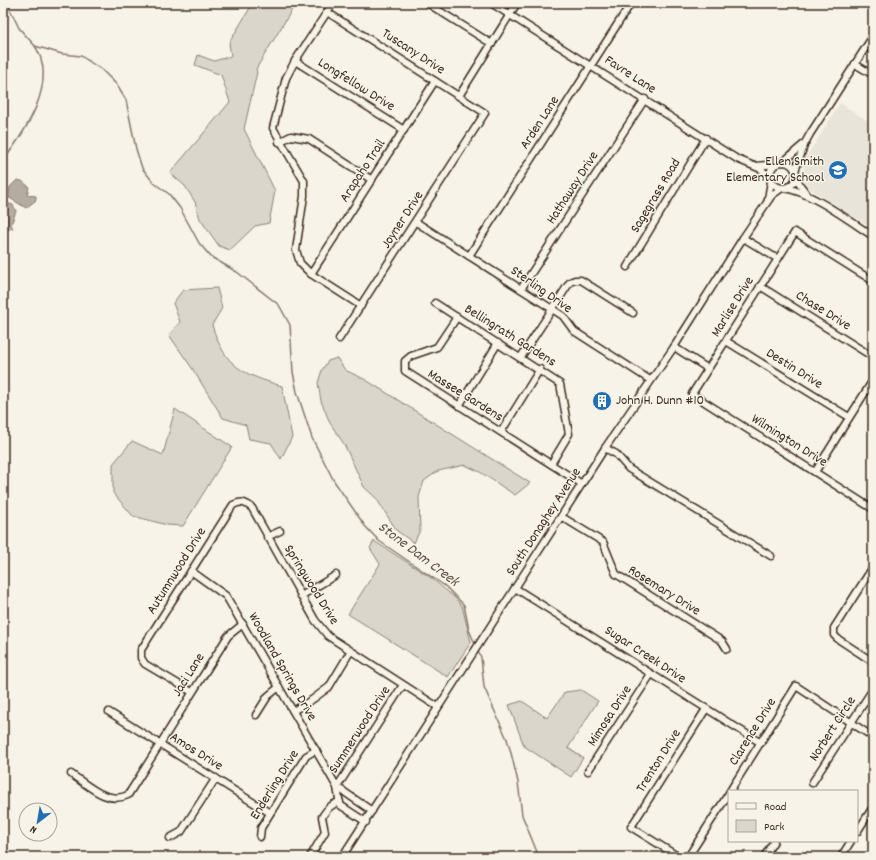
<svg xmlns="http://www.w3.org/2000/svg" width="876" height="860" viewBox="0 0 876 860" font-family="Dekko,sans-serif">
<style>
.built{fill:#e9e4d9}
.green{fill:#dbd6cb;stroke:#8b8074}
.water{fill:#b4aca0;stroke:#84786c}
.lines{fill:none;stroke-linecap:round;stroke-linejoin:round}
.stream{stroke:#84786c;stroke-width:1.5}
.minor-casing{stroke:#3b2a1e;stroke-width:9}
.minor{stroke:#f7f3e8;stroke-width:6}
.labels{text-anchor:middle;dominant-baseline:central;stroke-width:3;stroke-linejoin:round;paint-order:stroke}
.street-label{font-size:14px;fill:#3b2a1e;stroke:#f7f3e8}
.poi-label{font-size:14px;fill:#3b2a1e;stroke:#f7f3e8;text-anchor:end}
.water-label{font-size:15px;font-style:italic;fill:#5f5145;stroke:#f7f3e8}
</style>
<rect width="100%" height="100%" fill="#f7f3e8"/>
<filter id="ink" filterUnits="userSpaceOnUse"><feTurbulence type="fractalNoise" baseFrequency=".025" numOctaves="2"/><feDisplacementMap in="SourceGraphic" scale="8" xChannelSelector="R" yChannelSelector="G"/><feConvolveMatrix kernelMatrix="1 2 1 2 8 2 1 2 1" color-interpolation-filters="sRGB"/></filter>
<g filter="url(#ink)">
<polygon class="built" points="840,103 873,124 873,229 810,189 803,179 804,161"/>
<g class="green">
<polygon points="253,3 296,3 256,69 257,72 244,129 275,191 269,223 255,226 230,250 219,246 200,219 195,202 185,186 170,173 230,102 221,75 195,65 198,55 214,61 231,56 229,43"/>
<path d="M 217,288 L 222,308 L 212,325 C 225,367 242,374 282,386 L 292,437 L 281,459 L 271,443 L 249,439 L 246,425 L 223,418 L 192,368 L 169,335 L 180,322 L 173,303 L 183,290 Z"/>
<polygon points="337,358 345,370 366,380 530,483 515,495 480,472 465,465 438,471 424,481 419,497 420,530 414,543 397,531 376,498 364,487 344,444 330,423 321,401 318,383 322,370 328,361"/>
<polygon points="175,409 232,447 183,526 167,525 133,516 113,493 113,464 132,441 163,455"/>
<polygon points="374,541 430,577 454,597 462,606 471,642 448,677 348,614 380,564 370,548"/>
<polygon points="581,690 598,701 568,748 583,758 571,777 524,746 509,705 522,701 547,718 565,692"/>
</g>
<g class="water">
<polygon points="17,180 22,181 29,187 27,195 36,196 36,200 26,208 8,197 10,187"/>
<polygon points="3,202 13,205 16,211 11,225 13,228 6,230 3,235"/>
</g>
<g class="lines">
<g class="stream">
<polyline points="7,3 19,28 35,46 62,54 81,56 102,70 116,84 126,100 136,149 142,168 154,183 169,194 180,208 199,243 211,257 237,272 279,305 290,325 293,372 297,392 312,438 334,481 365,526 379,541 445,586 464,605 469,630 476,646"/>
<path d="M 3,161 C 25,132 59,82 35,46"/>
<polyline points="477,650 481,657 484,687 507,739 511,753 518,782 522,815 539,857"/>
</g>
<g class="minor-casing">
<g id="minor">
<polyline points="333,3 295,61 286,78 273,128 304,181 304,196 296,250 300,263 311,274 361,306"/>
<polyline points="427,3 492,44"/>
<polyline points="491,3 737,159 761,169 771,179"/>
<polyline points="327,12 485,113 339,339"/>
<polyline points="295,61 404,130"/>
<polyline points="855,64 873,75"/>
<polyline points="459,96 517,3"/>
<polyline points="279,142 291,136 309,139 372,180"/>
<polyline points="783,162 804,144"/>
<circle cx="783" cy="175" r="13"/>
<polyline points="756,166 777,164"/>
<polyline points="795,171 805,143 810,134 873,36"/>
<polyline points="796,176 800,185 806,193"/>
<path d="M 784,188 C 810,191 851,222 873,236"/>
<polyline points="768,199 771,181"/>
<polyline points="416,222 563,316 574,331 650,380"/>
<polyline points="743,238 778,259"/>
<polyline points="469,256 631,3"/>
<polyline points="627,267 706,138"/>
<polyline points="311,274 435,81"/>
<polyline points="873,281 795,232 692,394 873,509"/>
<polyline points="760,286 873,357"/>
<polyline points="521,289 645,99"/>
<polyline points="435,303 560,384 569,434 551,464"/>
<polyline points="457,317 437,347 411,356 405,361 405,371 582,484"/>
<polyline points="726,341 849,417"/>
<polyline points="674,347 707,368"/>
<polyline points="521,357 570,282 575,280 581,280 633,313"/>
<polyline points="459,406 498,343"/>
<polyline points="501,432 540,369"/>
<polyline points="605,448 616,454 629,469 771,556"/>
<polyline points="815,472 873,380"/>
<polyline points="562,517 603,542 616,574 722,641 727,649"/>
<polyline points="267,537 280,531"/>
<polyline points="873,567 834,628 834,635 838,639 873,662"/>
<polyline points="191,571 226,596 337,787 340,805 366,822"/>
<polyline points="515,588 761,743"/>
<polyline points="301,596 336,575"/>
<path d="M 192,692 L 145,664 L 141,658 L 141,650 L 233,505 C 241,501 245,502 252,508 L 315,620 L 328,636 L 438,707"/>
<polyline points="293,711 313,699 329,687 350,652"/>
<polyline points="109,712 270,813"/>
<polyline points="256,715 268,696 279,687"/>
<polyline points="588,771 651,674"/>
<path d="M 71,774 C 88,785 107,805 128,795 L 228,636 L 243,624"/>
<polyline points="812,783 873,689"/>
<polyline points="337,787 403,685"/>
<polyline points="337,787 372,811"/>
<polyline points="730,791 796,686 873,737"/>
<polyline points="857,832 873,807"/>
<polyline points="260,837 261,828 306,756 316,750"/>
<polyline points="170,838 181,832 216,778"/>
<path d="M 310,857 L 325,832 L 322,817 C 327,809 331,804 340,802"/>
<polyline points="342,857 605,448 674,347 743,238 772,195 782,188"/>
<polyline points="679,857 631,827 706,709"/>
<polyline points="688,857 729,793"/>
<polyline points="764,857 774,841"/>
<polyline points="841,857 851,841"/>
</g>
</g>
<use href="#minor" class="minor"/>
</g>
</g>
<defs>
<g id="school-disc" transform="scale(1)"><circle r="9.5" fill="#1f6fb2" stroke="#f7f3e8"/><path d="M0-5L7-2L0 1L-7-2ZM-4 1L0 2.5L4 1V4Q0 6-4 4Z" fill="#fff"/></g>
<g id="building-disc" transform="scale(1)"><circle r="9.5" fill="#1f6fb2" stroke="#f7f3e8"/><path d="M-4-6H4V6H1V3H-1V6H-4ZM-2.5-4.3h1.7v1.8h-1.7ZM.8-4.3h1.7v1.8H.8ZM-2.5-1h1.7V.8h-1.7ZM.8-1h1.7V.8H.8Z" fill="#fff"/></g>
</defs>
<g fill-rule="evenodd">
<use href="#school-disc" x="838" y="170"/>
<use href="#building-disc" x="602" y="401"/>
</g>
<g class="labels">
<g class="street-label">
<text transform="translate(413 52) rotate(33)">Tuscany Drive</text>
<text transform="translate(630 75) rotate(33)">Favre Lane</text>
<text transform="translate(356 85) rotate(32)">Longfellow Drive</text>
<text transform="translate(540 123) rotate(-57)">Arden Lane</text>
<text transform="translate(363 171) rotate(-57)">Arapaho Trail</text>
<text transform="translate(573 188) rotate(-57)">Hathaway Drive</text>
<text transform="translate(656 196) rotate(-59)">Sagegrass Road</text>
<text transform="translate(403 220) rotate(-57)">Joyner Drive</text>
<text transform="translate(541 290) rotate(35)">Sterling Drive</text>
<text transform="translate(733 307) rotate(-58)">Marlise Drive</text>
<text transform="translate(823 311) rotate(32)">Chase Drive</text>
<text transform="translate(510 336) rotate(32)">Bellingrath Gardens</text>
<text transform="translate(794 369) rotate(32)">Destin Drive</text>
<text transform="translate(465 396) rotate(32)">Massee Gardens</text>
<text transform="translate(789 441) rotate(32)">Wilmington Drive</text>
<text transform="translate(544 522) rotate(-57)">South Donaghey Avenue</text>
<text transform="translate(177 571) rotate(-58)">Autumnwood Drive</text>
<text transform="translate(311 585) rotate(58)">Springwood Drive</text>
<text transform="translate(664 591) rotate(32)">Rosemary Drive</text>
<text transform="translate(645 655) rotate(33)">Sugar Creek Drive</text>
<text transform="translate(282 667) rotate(60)">Woodland Springs Drive</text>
<text transform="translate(189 675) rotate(-58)">Jaci Lane</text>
<text transform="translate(610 716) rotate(-57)">Mimosa Drive</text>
<text transform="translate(833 729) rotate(-57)">Norbert Circle</text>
<text transform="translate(360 730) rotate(-57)">Summerwood Drive</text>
<text transform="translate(753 732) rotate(-58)">Clarence Drive</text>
<text transform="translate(196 752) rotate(32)">Amos Drive</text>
<text transform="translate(659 761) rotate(-58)">Trenton Drive</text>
<text transform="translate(275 785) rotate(-58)">Enderling Drive</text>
</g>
<g class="poi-label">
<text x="824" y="162">Ellen Smith<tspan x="824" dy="16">Elementary School</tspan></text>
<text x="616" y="401" text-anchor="start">John H. Dunn #10</text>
</g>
<g class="water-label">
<text transform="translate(418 555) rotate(37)">Stone Dam Creek</text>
</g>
</g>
<rect width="876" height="860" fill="none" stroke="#f7f3e8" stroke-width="16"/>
<rect x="8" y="8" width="860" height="844" fill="none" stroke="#3b2a1e" stroke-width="1.5" filter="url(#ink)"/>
<rect x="728" y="790" width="130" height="52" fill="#f7f3e8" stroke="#aca397"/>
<rect x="736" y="803" width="20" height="6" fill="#f7f3e8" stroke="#aca397"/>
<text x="764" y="810" font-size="12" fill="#3b2a1e">Road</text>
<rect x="736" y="820" width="20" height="12" fill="#dbd6cb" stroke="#aca397"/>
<text x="764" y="830" font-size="12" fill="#3b2a1e">Park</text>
<g transform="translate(38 822) rotate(211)"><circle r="19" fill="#f7f3e8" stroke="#aca397"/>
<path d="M0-3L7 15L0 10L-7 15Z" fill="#1f6fb2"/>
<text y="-6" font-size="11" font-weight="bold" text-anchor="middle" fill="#3b2a1e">N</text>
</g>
</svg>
